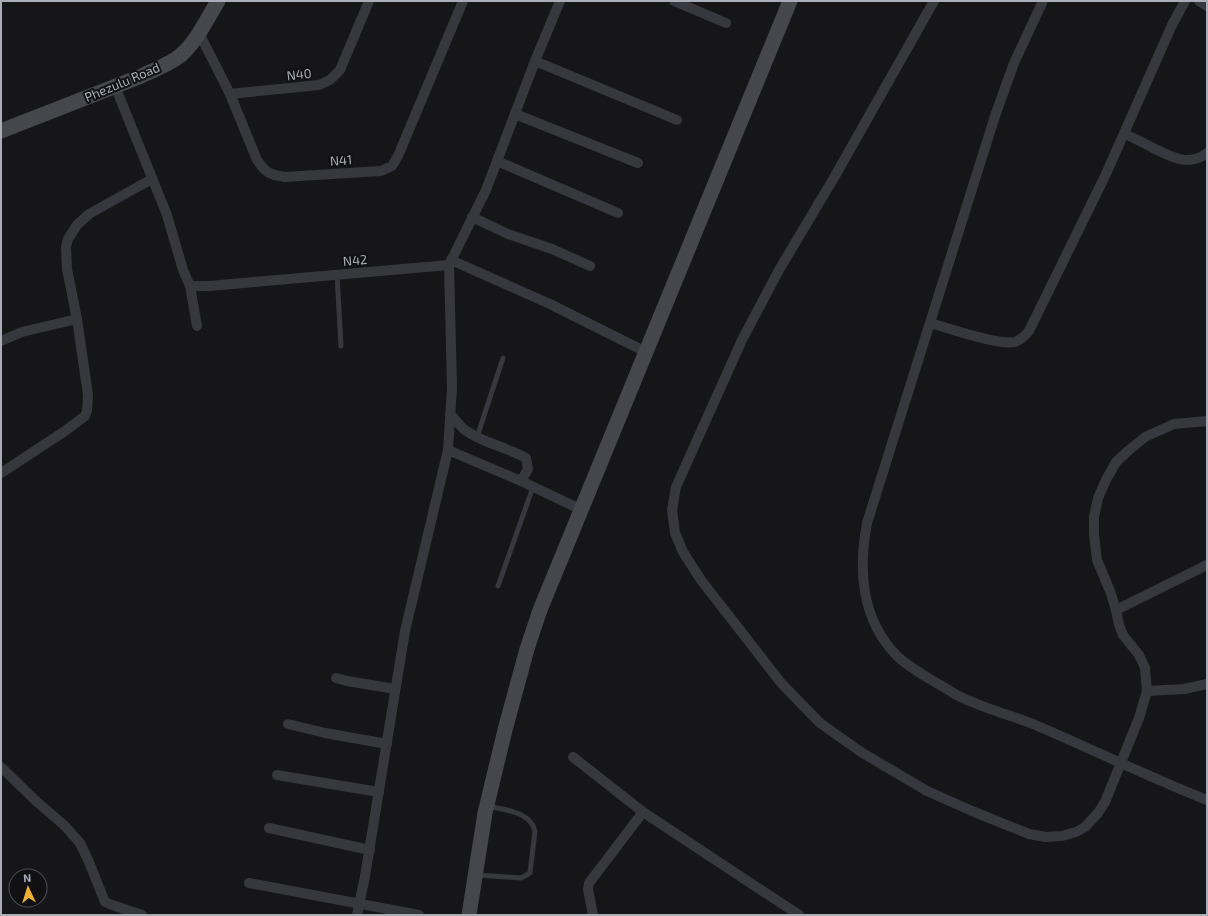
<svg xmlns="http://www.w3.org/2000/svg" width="1208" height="916" viewBox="0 0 1208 916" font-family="'Exo 2',sans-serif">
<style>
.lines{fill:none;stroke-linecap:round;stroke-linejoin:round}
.lane{stroke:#37383d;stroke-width:5}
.street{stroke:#37383d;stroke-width:10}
.secondary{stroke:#45474d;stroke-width:15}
.labels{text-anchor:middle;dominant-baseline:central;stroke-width:4;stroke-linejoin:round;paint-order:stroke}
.street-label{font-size:13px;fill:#a8adb8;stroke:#111113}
</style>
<rect width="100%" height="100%" fill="#161618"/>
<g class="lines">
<g class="lane">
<polyline points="337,274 341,346"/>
<polyline points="477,437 503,358"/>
<polyline points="498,586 533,487"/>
<path d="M 477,875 L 521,878 L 530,873 L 535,831 C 530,811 504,810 488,806"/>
</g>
<g class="street">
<polyline points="674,1 726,23"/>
<polyline points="934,1 835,176 779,270 742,340 676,487 672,510 675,533 683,552 701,580 782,684 820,723 861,752 927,791 972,811 1029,834 1046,837 1062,836 1076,832 1085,827 1098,813 1105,802 1139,718 1147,691 1145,668 1139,655 1123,635 1119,625 1116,610 1110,591 1097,560 1094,534 1094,517 1098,498 1106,480 1116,462 1128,451 1145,437 1174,424 1207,421"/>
<path d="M 1043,1 L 1014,63 L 995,116 L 867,523 C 858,571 861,619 897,656 C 910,668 925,676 940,685 C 948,689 955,695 963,698 C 988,710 1015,716 1040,727 C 1096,751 1151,778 1207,800"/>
<polyline points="1199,1 1207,6"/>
<path d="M 199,33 L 230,94 L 257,160 C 266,173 270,175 285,177 L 381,171 L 392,166 L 398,156 L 463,1"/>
<polyline points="535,61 677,120"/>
<polyline points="115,86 167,215 183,270 190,286 209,286 449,265 486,190 535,61 560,1"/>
<polyline points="230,94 319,85 330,80 340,70 369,1"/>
<polyline points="515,114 638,163"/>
<path d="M 1125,134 C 1134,138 1144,143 1153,148 C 1171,157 1189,167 1207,153"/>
<polyline points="497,161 618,213"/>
<polyline points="472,217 508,234 552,249 590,266"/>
<polyline points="451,260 552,305 646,352"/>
<polyline points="190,286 197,326"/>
<path d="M 930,323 C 948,328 999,346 1015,342 C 1021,340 1025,336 1029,331 L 1106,174 L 1172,25 L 1185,1"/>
<polyline points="1,341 22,332 77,319"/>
<path d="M 450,414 C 455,419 460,426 465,430 C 482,443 507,447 526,458 L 528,469 L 521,481"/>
<polyline points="448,450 521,481 582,510"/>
<polyline points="1,473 65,431 85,416 87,411 88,395 77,319 67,269 66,247 68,239 77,225 89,214 152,179"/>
<polyline points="1116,610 1207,565"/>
<polyline points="336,678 347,681 395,689"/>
<polyline points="1147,691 1184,689 1207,684"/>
<polyline points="288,724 325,733 387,744"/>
<polyline points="573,757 643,812 799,915"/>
<polyline points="1,767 36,801 65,826 80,843 89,862 105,902 112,905 142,915"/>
<polyline points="277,775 379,792"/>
<polyline points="269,828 370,850"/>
<polyline points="249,883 419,915"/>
<polyline points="357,915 365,876 405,631 448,450 452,388 449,265"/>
<polyline points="593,915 588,889 589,883 643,812"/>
</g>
<g class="secondary">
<path d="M 1,131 L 139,77 C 153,70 169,65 181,55 C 197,41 207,19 218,1"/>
<polyline points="469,915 485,813 505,730 527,649 540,610 790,1"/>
</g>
</g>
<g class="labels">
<g class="street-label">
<text transform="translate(299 74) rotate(-7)">N40</text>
<text transform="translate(122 82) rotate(-23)">Phezulu Road</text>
<text transform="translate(341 160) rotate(-4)">N41</text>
<text transform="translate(355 260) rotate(-5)">N42</text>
</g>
</g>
<rect width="1208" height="916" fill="none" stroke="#a8adb8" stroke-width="4"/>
<g transform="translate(28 888) rotate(356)"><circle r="19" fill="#111113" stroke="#4d4f55"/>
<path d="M0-3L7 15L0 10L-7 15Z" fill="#f2b134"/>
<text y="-6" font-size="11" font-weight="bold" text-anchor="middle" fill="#a8adb8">N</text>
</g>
</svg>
